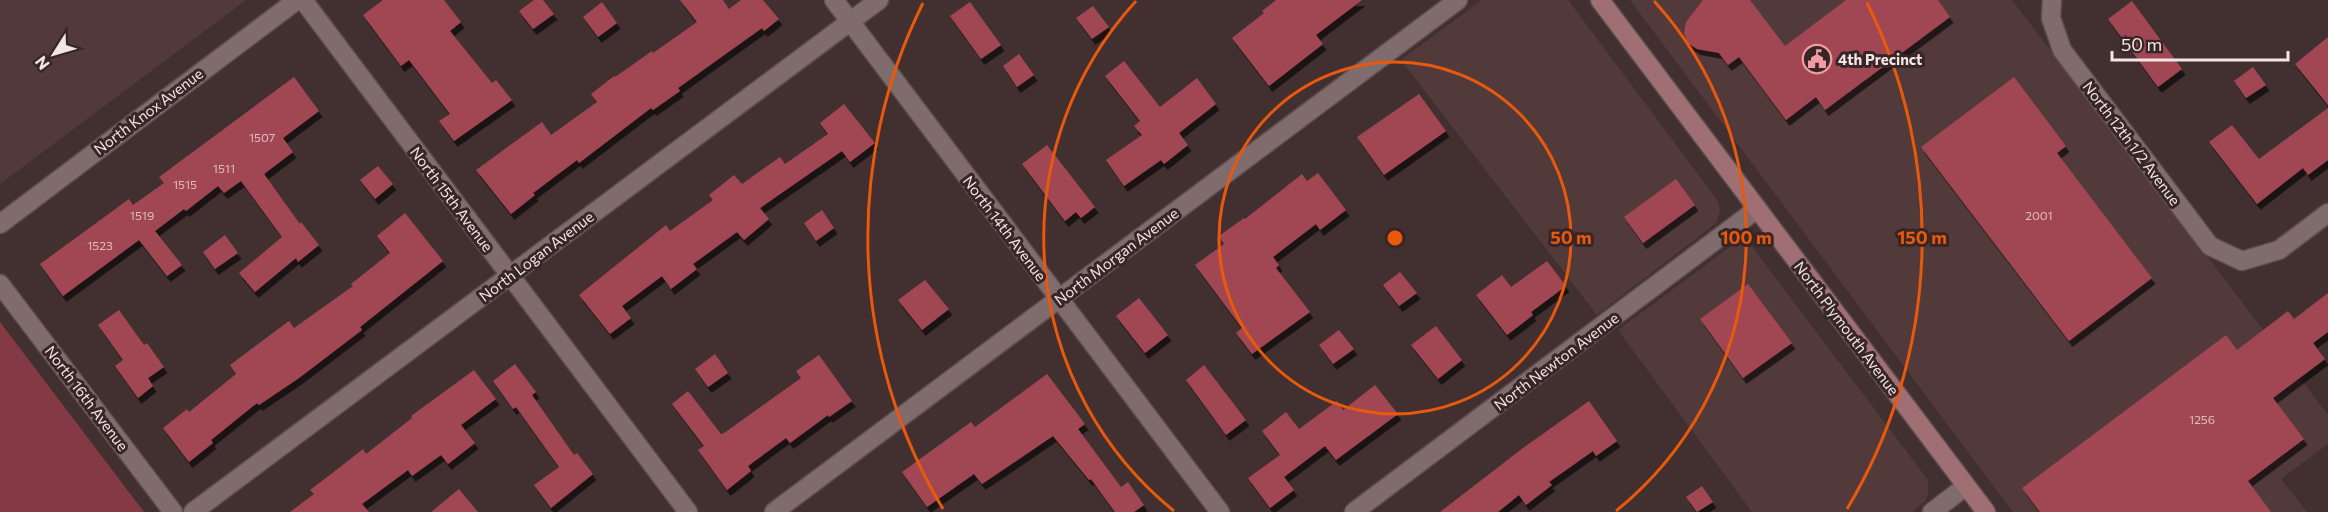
<svg xmlns="http://www.w3.org/2000/svg" width="2328" height="512" viewBox="0 0 2328 512" font-family="Commissioner,sans-serif">
<style>
.built{fill:#523a3b}
.green{fill:#843a44}
.building{fill:#a14652;filter:url(#shadow)}
.lines{fill:none;stroke-linecap:round;stroke-linejoin:round}
.street-casing{stroke:#5c4d4e;stroke-width:21}
.secondary-casing{stroke:#5c4d4e;stroke-width:21}
.street{stroke:#806b6d;stroke-width:18}
.secondary{stroke:#a06f74;stroke-width:18}
.ring{fill:none;stroke:#e8590c;stroke-width:3}
.labels{text-anchor:middle;dominant-baseline:central;stroke-width:6;stroke-linejoin:round;paint-order:stroke}
.number-label{font-size:12px;fill:#ddbdc0}
.poi-label{font-size:15px;font-weight:bold;fill:#f1e5e5;stroke:#382627;text-anchor:start}
.street-label{font-size:15px;fill:#f1e5e5;stroke:#382627}
.centre{fill:#e8590c;stroke:#382627;stroke-width:3}
.ring-label{font-size:18px;text-anchor:middle;font-weight:bold;fill:#e8590c;stroke:#382627;stroke-width:6;stroke-linejoin:round;paint-order:stroke}
</style>
<defs>
<filter id="shadow"><feDropShadow dx="3.5" dy="6" stdDeviation="0" flood-color="#0009"/></filter>
</defs>
<rect width="100%" height="100%" fill="#423031"/>
<g class="built">
<polygon points="0,0 246,0 0,184"/>
<polygon points="1482,0 1568,0 1718,201 1720,211 1716,223 1597,315 1401,60"/>
<polygon points="1630,0 2012,0 2328,415 2328,444 2281,479 2307,512 2013,512"/>
<polygon points="1743,243 1753,248 1928,480 1928,494 1925,501 1912,512 1752,512 1618,330 1734,244"/>
</g>
<polygon class="green" points="0,322 144,512 0,512"/>
<g class="building">
<polygon points="383,0 444,0 461,22 450,31 492,83 496,80 512,100 454,141 439,121 450,114 409,60 401,66 363,15"/>
<polygon points="534,0 543,0 554,14 533,29 519,11"/>
<polygon points="680,0 723,0 729,9 741,0 763,0 779,19 764,31 762,28 678,88 680,91 653,110 651,108 579,163 577,160 533,193 535,195 511,214 476,170 542,122 551,135 597,102 591,94 614,76 615,77 652,51 653,53 697,22"/>
<polygon points="1276,0 1362,0 1316,35 1323,44 1269,86 1232,38 1264,13 1262,11"/>
<polygon points="1703,0 1750,0 1785,46 1846,0 1938,0 1950,17 1825,110 1816,97 1786,120 1739,57 1728,65 1719,53 1697,49 1688,43 1684,33 1686,22"/>
<polygon points="2132,1 2182,69 2158,87 2108,19"/>
<polygon points="602,2 617,23 598,37 583,17"/>
<polygon points="970,2 1001,45 981,59 950,16"/>
<polygon points="1093,6 1109,27 1092,39 1076,18"/>
<polygon points="2328,37 2328,105 2295,64"/>
<polygon points="1019,54 1034,75 1017,87 1003,66"/>
<polygon points="1124,61 1160,107 1197,78 1216,104 1179,133 1188,145 1164,164 1161,160 1124,186 1106,160 1142,135 1134,126 1140,121 1105,76"/>
<polygon points="2253,67 2266,85 2246,98 2234,81"/>
<polygon points="294,77 319,111 283,138 293,152 264,174 300,224 301,222 319,245 298,262 296,258 255,292 239,273 282,237 241,181 224,193 218,186 186,211 184,209 155,231 182,265 167,276 139,240 63,296 40,264 129,199 133,205 164,183 159,177"/>
<polygon points="2014,77 2066,146 2057,153 2152,278 2069,341 1921,147"/>
<polygon points="1419,94 1446,131 1384,175 1357,137"/>
<polygon points="844,104 875,143 850,162 842,151 760,208 769,219 744,240 737,232 693,264 697,269 671,289 662,276 622,306 631,318 610,334 579,295 666,225 670,231 713,200 709,195 734,175 742,184 780,157 785,164 828,134 820,123"/>
<polygon points="2328,108 2328,160 2308,175 2303,168 2257,204 2209,142 2232,125 2259,159"/>
<polygon points="1047,145 1095,207 1081,218 1076,212 1065,221 1022,164"/>
<polygon points="378,166 393,184 375,199 360,180"/>
<polygon points="1318,173 1346,210 1320,230 1316,224 1273,257 1279,265 1276,268 1310,312 1252,354 1236,333 1242,328 1195,265 1224,244 1219,236 1244,218 1245,219 1302,174 1307,181"/>
<polygon points="1676,179 1695,205 1643,243 1624,217"/>
<polygon points="822,210 834,228 816,241 804,223"/>
<polygon points="405,213 443,261 360,327 362,330 299,378 259,405 257,403 211,440 213,443 189,462 163,428 187,409 189,412 236,374 230,365 289,321 294,328 353,286 351,284 390,253 377,236"/>
<polygon points="225,235 238,253 215,269 203,252"/>
<polygon points="1547,261 1566,286 1531,312 1533,315 1507,335 1476,295 1502,275 1511,287"/>
<polygon points="1400,272 1417,293 1399,306 1383,285"/>
<polygon points="925,280 949,309 922,330 898,300"/>
<polygon points="1748,284 1792,343 1743,378 1700,319"/>
<polygon points="2328,293 2328,332 2313,343 2325,359 2273,398 2304,439 2248,481 2271,512 2040,512 2022,488 2226,335 2237,350 2288,311 2294,319"/>
<polygon points="1139,298 1168,335 1145,353 1116,316"/>
<polygon points="119,310 144,345 147,343 164,367 148,378 153,386 138,398 115,366 123,360 98,325"/>
<polygon points="1436,326 1462,360 1438,379 1411,345"/>
<polygon points="1339,330 1354,349 1333,364 1319,345"/>
<polygon points="715,354 728,373 708,387 695,369"/>
<polygon points="819,355 852,401 829,417 828,415 790,443 786,438 748,466 751,471 727,490 698,450 704,446 672,404 688,391 721,434 724,433 801,378 796,371"/>
<polygon points="515,364 536,392 532,395 574,455 577,453 593,474 551,508 534,485 559,467 516,407 513,409 493,381"/>
<polygon points="1204,365 1246,420 1226,435 1186,380"/>
<polygon points="474,370 496,399 461,425 475,443 448,464 441,455 412,476 408,470 362,504 369,512 290,512 314,494 310,490 344,464 363,449 366,454 412,418 411,416"/>
<polygon points="1047,374 1085,424 1078,429 1121,487 1128,482 1144,505 1134,512 1115,512 1091,479 1089,480 1053,436 982,484 974,474 927,507 902,472 971,422 975,427"/>
<polygon points="1375,385 1398,414 1336,460 1325,446 1284,477 1294,490 1270,508 1248,478 1280,455 1262,431 1286,412 1299,429 1337,401 1343,410"/>
<polygon points="1589,401 1617,441 1596,456 1593,451 1549,482 1552,485 1526,505 1519,495 1498,512 1440,512 1523,448"/>
<polygon points="1702,486 1713,502 1697,512 1686,497"/>
<polygon points="459,489 478,512 431,512"/>
</g>
<g class="lines">
<g class="street-casing">
<g id="street">
<polyline points="303,0 688,512"/>
<polyline points="834,0 1220,512"/>
<polyline points="2052,0 2051,18 2062,50 2210,246 2242,261 2279,250 2328,213"/>
<polyline points="0,224 297,0"/>
<polyline points="0,284 173,512"/>
<polyline points="193,512 879,0"/>
<polyline points="774,512 1458,0"/>
<polyline points="1354,512 1757,209"/>
<polyline points="1932,512 1966,486"/>
</g>
</g>
<g class="secondary-casing">
<polyline id="secondary" points="1600,0 1986,512"/>
</g>
<use href="#street" class="street"/>
<use href="#secondary" class="secondary"/>
</g>
<g class="ring">
<circle cx="1395" cy="238" r="176"/>
<path d="M1174 511A351 351 0 0 1 1136 1M1654 1A351 351 0 0 1 1616 511"/>
<path d="M943 509A527 527 0 0 1 923 3M1867 3A527 527 0 0 1 1847 509"/>
</g>
<defs>
<g id="civic-ring" transform="scale(1.5)"><circle r="9.5" fill="#382627" stroke="#f49aa2" stroke-width="1.5"/><path d="M-.6-6.5H3V-4.5H.6V-3L4-1V1h2V6H-6V1h2V-1L-.6-3ZM-1.2 2.5V6h2.4V2.5Z" fill="#f49aa2"/></g>
</defs>
<g fill-rule="evenodd">
<use href="#civic-ring" x="1817" y="59"/>
</g>
<g class="labels">
<g class="number-label">
<text x="262" y="137">1507</text>
<text x="224" y="168">1511</text>
<text x="185" y="184">1515</text>
<text x="142" y="215">1519</text>
<text x="2039" y="215">2001</text>
<text x="100" y="245">1523</text>
<text x="2202" y="419">1256</text>
</g>
<g class="poi-label">
<text x="1838" y="59">4th Precinct</text>
</g>
<g class="street-label">
<text transform="translate(148 111) rotate(-37)">North Knox Avenue</text>
<text transform="translate(2132 143) rotate(53)">North 12th 1/2 Avenue</text>
<text transform="translate(452 199) rotate(53)">North 15th Avenue</text>
<text transform="translate(1005 228) rotate(53)">North 14th Avenue</text>
<text transform="translate(536 256) rotate(-37)">North Logan Avenue</text>
<text transform="translate(1116 256) rotate(-37)">North Morgan Avenue</text>
<text transform="translate(1847 328) rotate(53)">North Plymouth Avenue</text>
<text transform="translate(1556 361) rotate(-37)">North Newton Avenue</text>
<text transform="translate(87 398) rotate(53)">North 16th Avenue</text>
</g>
</g>
<circle cx="1395" cy="238" r="9" class="centre"/>
<g class="ring-label">
<text x="1571" y="244">50 m</text>
<text x="1746" y="244">100 m</text>
<text x="1922" y="244">150 m</text>
</g>
<g transform="translate(54 54) rotate(233)" stroke="#382627" stroke-width="4.5" paint-order="stroke">
<path d="M0-4.5L10 22L0 15L-10 22Z" fill="#f1e5e5"/>
<text y="-9" font-size="16" font-weight="bold" text-anchor="middle" fill="#f1e5e5">N</text>
</g>
<path d="M2112 51v9h176v-9" fill="none" stroke="#f1e5e5" stroke-width="3"/>
<text x="2121" y="51" font-size="18" fill="#f1e5e5" stroke="#382627" stroke-width="4.5" paint-order="stroke">50 m</text>
</svg>
